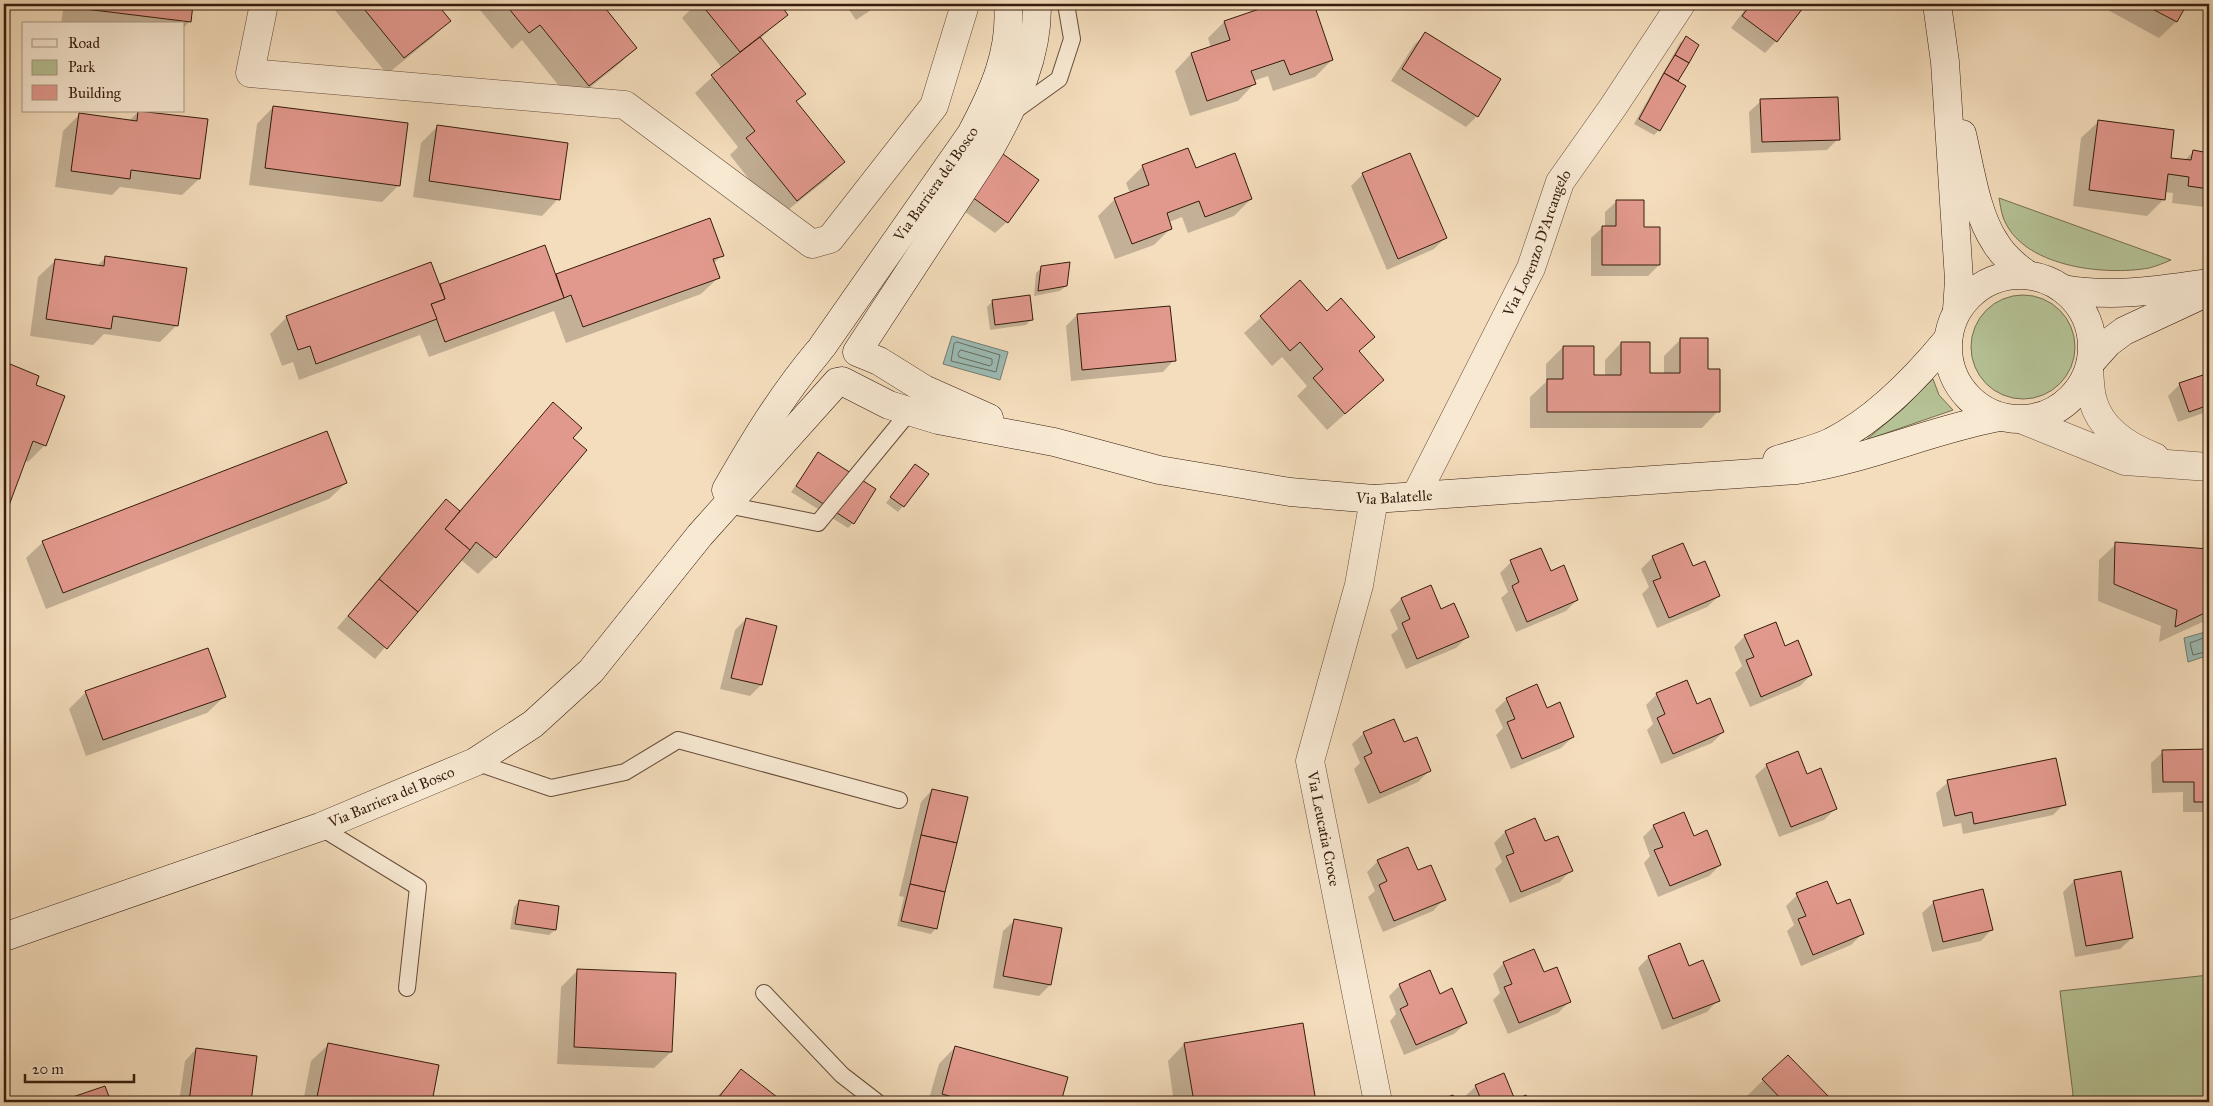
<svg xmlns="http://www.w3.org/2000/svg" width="2213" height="1106" viewBox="0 0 2213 1106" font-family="'IM FELL Great Primer',serif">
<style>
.green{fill:#b5c295;stroke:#766f51}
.water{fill:#9cbbb4;stroke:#737b71}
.shadow{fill:#0003}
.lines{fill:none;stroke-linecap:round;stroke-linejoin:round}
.shore{stroke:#696c60;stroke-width:1}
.building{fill:#e2998d;stroke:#361c0d}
.service-casing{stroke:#664c39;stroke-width:18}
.minor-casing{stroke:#664c39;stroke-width:29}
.secondary-casing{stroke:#361c0d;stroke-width:29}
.service{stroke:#f8e9d3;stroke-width:16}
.minor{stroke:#f8e9d3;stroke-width:28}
.secondary{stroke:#f8e9d3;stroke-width:28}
.labels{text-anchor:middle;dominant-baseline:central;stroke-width:4;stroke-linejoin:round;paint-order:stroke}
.street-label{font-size:15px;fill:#361c0d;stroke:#f8e9d3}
</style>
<rect width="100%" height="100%" fill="#f4ddbc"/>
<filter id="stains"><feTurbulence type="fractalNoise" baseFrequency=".004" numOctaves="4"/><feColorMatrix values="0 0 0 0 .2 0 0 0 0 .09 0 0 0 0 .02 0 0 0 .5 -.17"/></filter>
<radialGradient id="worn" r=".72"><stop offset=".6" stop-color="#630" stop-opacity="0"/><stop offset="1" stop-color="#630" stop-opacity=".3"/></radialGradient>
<g class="green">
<path d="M 1999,198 L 2171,260 C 2164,263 2157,266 2149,268 C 2104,276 2021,267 2003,217 C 2001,211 2000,204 1999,198 Z"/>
<circle cx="2023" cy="347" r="52"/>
<polygon points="1933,379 1939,395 1953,410 1866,440 1903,409"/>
<polygon points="2209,975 2209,1102 2071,1102 2073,1094 2060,991"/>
</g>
<g class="water">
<polygon points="952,336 1008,352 1000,380 943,364"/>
<polygon points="2209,631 2209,655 2188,662 2184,638"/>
</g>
<g class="shadow">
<polygon points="64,4 192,4 190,21 184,27 184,24 61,24"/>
<polygon points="330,4 436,4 449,20 433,37 387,74"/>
<polygon points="478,4 600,4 636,48 619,64 572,102 522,40 512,49 476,5"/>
<polygon points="688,4 778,4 786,14 760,39 804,94 796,102 843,162 827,179 779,217 730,155 738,147 695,93 722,68 682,18 692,8"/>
<polygon points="845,4 880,4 856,20"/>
<polygon points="1278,4 1313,4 1332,60 1315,77 1273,91 1268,76 1253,81 1254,84 1238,101 1190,116 1175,71 1191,54 1211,48 1208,38 1224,22"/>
<polygon points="1749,4 1805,4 1776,41 1765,53 1731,28"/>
<polygon points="2097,4 2186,4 2176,22 2159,38"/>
<polygon points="1425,34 1477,116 1466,127 1391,81 1414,45"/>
<polygon points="1686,38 1698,45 1676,82 1659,130 1654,135 1634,124 1680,43"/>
<polygon points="1761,101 1838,139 1827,150 1751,153 1749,112"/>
<polygon points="273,107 399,185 382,202 249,185 257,124"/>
<polygon points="139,111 206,120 199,179 182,195 120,187 112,195 55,187 63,131 80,114 129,121"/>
<polygon points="2098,122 2170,159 2185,160 2193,152 2209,154 2209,203 2205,207 2172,203 2173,193 2165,192 2164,199 2147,216 2073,206 2081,138"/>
<polygon points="438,126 558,199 542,216 413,197 421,143"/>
<polygon points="1187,150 1195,169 1251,199 1234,216 1188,233 1182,217 1169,222 1171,228 1154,245 1115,259 1098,216 1115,199 1130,193 1126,183 1142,167"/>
<polygon points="992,167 1007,222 995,233 961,209"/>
<polygon points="1363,174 1445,238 1434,249 1387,270 1351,186"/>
<polygon points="1617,201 1643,229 1659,265 1648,276 1591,276 1591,238 1603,227 1605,227 1605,212"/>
<polygon points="709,219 722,255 713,264 718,278 701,294 566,343 554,311 429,357 420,335 299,380 293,362 282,366 270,334 287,317 439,286 545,247 555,276"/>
<polygon points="105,258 177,325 160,342 104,334 93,345 30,336 38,277 55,261 96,267"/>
<polygon points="1042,267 1066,286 1060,291 1034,296 1036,273"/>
<polygon points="1300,282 1327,313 1373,337 1358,352 1383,380 1327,430 1297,396 1307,386 1282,357 1272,366 1244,333"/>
<polygon points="993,301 1031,320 1026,325 990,330 987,307"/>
<polygon points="1077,315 1174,360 1163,372 1071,381 1066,326"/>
<polygon points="1681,339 1706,370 1718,411 1702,428 1530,428 1530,397 1546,382 1546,364 1563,347 1593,377 1605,377 1605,360 1621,343 1649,374 1664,374 1664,356"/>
<polygon points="10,366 34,386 45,445 28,462 24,460 7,507 4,510 4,372"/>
<polygon points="2209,374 2209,411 2178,422 2168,396 2180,384"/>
<polygon points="553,404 571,439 585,451 495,557 478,574 460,559 375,659 337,628 435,511 446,500 459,511"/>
<polygon points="818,454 853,523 848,528 791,492"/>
<polygon points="915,465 903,506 898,512 886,503"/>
<polygon points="346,483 329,499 46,609 26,558 43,542"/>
<polygon points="2116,544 2209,550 2209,619 2159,642 2161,626 2098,601 2099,560"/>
<polygon points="1653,557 1692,568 1719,596 1707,607 1657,628 1642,594 1649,587 1641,569"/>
<polygon points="1511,562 1550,572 1577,600 1566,611 1516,632 1501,598 1508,592 1500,573"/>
<polygon points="1401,599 1441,610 1467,637 1456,648 1406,669 1391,635 1398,629 1390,610"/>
<polygon points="746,619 776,627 761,685 750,696 720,689 735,630"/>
<polygon points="1745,636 1784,647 1811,675 1800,686 1750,707 1735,673 1742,666 1734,647"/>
<polygon points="86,692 224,697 207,713 86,756 69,709"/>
<polygon points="1657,694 1696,705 1723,732 1712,743 1661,764 1647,730 1653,724 1646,705"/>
<polygon points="1507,699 1546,709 1573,737 1561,748 1511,769 1496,735 1503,728 1495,710"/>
<polygon points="1364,733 1403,744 1429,771 1418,782 1368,804 1354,769 1360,763 1352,744"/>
<polygon points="2209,751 2209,811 2208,812 2183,812 2183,792 2152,793 2151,763 2163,752"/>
<polygon points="1767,765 1806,775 1836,808 1824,820 1779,837 1755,776"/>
<polygon points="1948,782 2064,804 2053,815 1963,834 1961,823 1943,827 1936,793"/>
<polygon points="932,790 936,928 931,934 897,926 904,897 899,896 921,802"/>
<polygon points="1535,820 1545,843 1571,870 1560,882 1510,903 1495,869 1502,862 1494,843 1505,832"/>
<polygon points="1654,826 1693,837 1720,865 1709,876 1658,897 1644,863 1650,856 1643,837"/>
<polygon points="1378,861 1417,872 1444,899 1433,911 1383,932 1368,897 1375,891 1367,872"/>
<polygon points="2074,881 2132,938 2120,949 2075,957 2063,892"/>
<polygon points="1797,895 1836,906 1863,933 1851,945 1801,966 1787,931 1794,925 1786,906"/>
<polygon points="519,901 555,930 549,935 510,929 514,907"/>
<polygon points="1934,902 1992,929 1981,941 1932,952 1922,913"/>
<polygon points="1015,920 1061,929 1050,985 1039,996 993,988 1003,931"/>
<polygon points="1649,957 1688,967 1718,1000 1707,1012 1662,1030 1638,968"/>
<polygon points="1504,963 1570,1001 1558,1013 1508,1034 1493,1000 1500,993 1493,974"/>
<polygon points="578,970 671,1052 654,1068 557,1064 561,987"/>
<polygon points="1400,985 1439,996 1466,1023 1454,1034 1404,1055 1390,1021 1396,1014 1389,996"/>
<polygon points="1302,1025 1315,1102 1174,1102 1168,1061 1184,1044"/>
<polygon points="328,1045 438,1066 430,1102 303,1102 311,1061"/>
<polygon points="955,1047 1066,1078 1060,1102 928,1102 939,1064"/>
<polygon points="196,1049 256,1057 250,1102 179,1102 185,1061"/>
<polygon points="1788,1056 1832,1102 1752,1102 1746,1097"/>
<polygon points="741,1071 775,1098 772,1102 712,1102"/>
<polygon points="1476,1086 1514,1101 1525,1097 1528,1102 1459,1102"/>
</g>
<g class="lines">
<g class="shore">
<polygon points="957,342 1000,355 996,372 951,361 954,344"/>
<polygon points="961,350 992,359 992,364 990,366 959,357 958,354"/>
<polyline points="2209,636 2190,643 2193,655 2209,651"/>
</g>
</g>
<g class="building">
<polygon points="78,4 193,4 191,22 77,8"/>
<polygon points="360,4 437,4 451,21 404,58"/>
<polygon points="505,4 602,4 637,48 589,86 540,25 529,33"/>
<polygon points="701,4 780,4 788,15 740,52"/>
<polygon points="1274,4 1314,4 1333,60 1290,75 1284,60 1251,71 1256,84 1207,101 1191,53 1230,40 1224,21"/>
<polygon points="1751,4 1806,4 1777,42 1742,16"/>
<polygon points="2143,4 2187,4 2177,22"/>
<polygon points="1425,32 1501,79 1478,117 1402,69"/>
<polygon points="1686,36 1699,45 1689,63 1675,55"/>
<polygon points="760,37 806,94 796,101 845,162 797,201 746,138 755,131 711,75"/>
<polygon points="1675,55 1689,63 1678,81 1664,73"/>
<polygon points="1664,73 1686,86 1660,131 1639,119"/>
<polygon points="1838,97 1840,140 1762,142 1760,99"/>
<polygon points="273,106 408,123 400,186 265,168"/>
<polygon points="138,111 208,119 200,179 131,170 130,179 71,171 79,113 137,121"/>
<polygon points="2098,120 2174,130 2171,158 2191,160 2193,150 2209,153 2209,189 2188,186 2189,177 2168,174 2165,200 2089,190"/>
<polygon points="437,125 568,143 560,200 429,181"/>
<polygon points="1188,148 1196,168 1235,153 1252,199 1205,217 1199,201 1167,213 1172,229 1132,244 1114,198 1149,185 1142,165"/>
<polygon points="1410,153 1447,238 1398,259 1362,173"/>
<polygon points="1003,154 1039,180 1008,223 972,197"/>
<polygon points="1616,200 1644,200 1644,227 1660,227 1660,265 1602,265 1602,226 1616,226"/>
<polygon points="710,218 724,256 713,259 720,278 583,327 571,295 564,298 556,274"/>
<polygon points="545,245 564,298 445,342 431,304 445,299 440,284"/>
<polygon points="105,256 187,268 178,326 113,316 111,329 46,319 55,259 104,266"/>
<polygon points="431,262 445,299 431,304 437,319 316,364 310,346 298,350 286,316"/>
<polygon points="1070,262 1067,286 1038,291 1041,266"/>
<polygon points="1300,280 1327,311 1341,298 1375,337 1359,351 1384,380 1345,414 1313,378 1323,369 1300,342 1290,351 1260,316"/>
<polygon points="1030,295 1033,320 995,325 992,300"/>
<polygon points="1170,306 1176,361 1082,370 1077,314"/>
<polygon points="1680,338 1708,338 1708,369 1720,369 1720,412 1547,412 1547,379 1563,379 1563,346 1594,346 1594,375 1621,375 1621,342 1650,342 1650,373 1680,373"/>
<polygon points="10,364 39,376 36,385 65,396 46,446 33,441 8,508 4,506 4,380"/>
<polygon points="2209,373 2209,405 2189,412 2179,383"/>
<polygon points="553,402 582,428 573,438 587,450 496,558 476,542 470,550 445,529"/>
<polygon points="327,431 347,483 63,593 42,541"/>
<polygon points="818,452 876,489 854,524 796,486"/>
<polygon points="915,464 929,474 904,507 890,497"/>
<polygon points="446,499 460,511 445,529 470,550 418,612 379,579"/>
<polygon points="2115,542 2209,549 2209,611 2175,627 2177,610 2114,584"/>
<polygon points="1683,543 1693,566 1705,561 1720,596 1669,618 1653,581 1661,578 1652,556"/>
<polygon points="1541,548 1551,571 1564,565 1578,600 1527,622 1512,586 1519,582 1510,560"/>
<polygon points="379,579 418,612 387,649 348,616"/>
<polygon points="1431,585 1441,609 1454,603 1469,637 1417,659 1402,623 1410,619 1401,598"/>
<polygon points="746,618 777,626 762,685 731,678"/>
<polygon points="1776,622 1785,646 1798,640 1812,675 1761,697 1746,660 1754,657 1744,635"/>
<polygon points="208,648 226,697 103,740 85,691"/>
<polygon points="1687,680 1697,704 1710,698 1724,732 1673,754 1657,718 1665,714 1656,693"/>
<polygon points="1537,684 1547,708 1560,702 1574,737 1522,759 1507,722 1515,719 1506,698"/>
<polygon points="1394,719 1404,742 1417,737 1431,771 1380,793 1364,757 1372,753 1363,732"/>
<polygon points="2209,749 2209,802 2194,802 2194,782 2163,782 2162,750"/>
<polygon points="1798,751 1807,774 1821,768 1837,809 1791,827 1766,764"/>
<polygon points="2056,758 2066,805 1974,824 1972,812 1955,816 1947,780"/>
<polygon points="932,789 968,797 957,843 921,835"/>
<polygon points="1684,812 1694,836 1707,830 1721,865 1670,886 1654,850 1663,847 1653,825"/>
<polygon points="1535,818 1545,841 1558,836 1573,871 1521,892 1506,856 1514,853 1505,831"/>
<polygon points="921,835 957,843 945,892 910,884"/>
<polygon points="1408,847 1418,870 1431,865 1446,900 1394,921 1379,885 1387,881 1377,860"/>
<polygon points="2121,871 2133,938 2086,946 2074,880"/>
<polygon points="1827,881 1837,904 1850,899 1864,934 1813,955 1798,919 1806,916 1796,893"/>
<polygon points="910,884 945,892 937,929 901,921"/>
<polygon points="1983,889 1993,930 1943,942 1933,901"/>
<polygon points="519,900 559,906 556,930 515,924"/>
<polygon points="1014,919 1062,928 1051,985 1003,976"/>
<polygon points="1680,943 1689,966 1703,960 1720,1001 1673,1019 1648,956"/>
<polygon points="1534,949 1544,972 1557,967 1571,1002 1519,1023 1504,987 1512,984 1503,962"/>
<polygon points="577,969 676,973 672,1052 574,1047"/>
<polygon points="1430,970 1440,994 1452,988 1467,1023 1416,1045 1400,1009 1408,1005 1399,984"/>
<polygon points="1303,1023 1316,1102 1194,1102 1184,1043"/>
<polygon points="328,1043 439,1065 432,1102 316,1102"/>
<polygon points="955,1046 1068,1077 1061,1102 970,1102 942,1094"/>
<polygon points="196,1048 257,1056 251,1102 189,1102"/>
<polygon points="1788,1055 1834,1102 1784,1102 1762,1079"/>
<polygon points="741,1069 777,1097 773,1102 715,1102"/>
<polygon points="1504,1073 1515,1100 1526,1095 1529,1102 1482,1102 1475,1085"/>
<polygon points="105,1086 111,1102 58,1102"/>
<polygon points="1453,1095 1456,1102 1435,1102"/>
</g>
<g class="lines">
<g class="service-casing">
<g id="service">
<polyline points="1013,112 1059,79 1072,39 1066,4"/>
<polyline points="727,505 818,523 910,411"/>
<polyline points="475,762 551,788 625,772 678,740 899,800"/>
<polyline points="320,827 418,887 407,988"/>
<polyline points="764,993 842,1075 877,1102"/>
</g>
</g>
<g class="minor-casing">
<g id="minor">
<polyline points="264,4 250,73 625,105 812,244 830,239 934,106 964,8"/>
<path d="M 2089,370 C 2090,380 2090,392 2093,401 C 2101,430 2129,447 2155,457"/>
<polyline points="2023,420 2125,461 2209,467"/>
<path id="s1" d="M 1416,495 L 1531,268 L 1560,182 L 1613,107 L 1681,4"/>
<path id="s2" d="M 1374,499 L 1359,585 L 1310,761 L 1378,1102"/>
</g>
</g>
<g class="secondary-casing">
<g id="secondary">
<polyline points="1937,4 1945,62 1959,280 1957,310"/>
<path d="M 1962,134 C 1970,167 1976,214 1995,242 C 2003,256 2015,266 2028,275"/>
<circle cx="2020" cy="347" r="72"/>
<path d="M 2063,289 C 2113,298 2160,290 2209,283"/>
<path id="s3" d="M 822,347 L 971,134 C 993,93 1012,52 1008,4"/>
<polyline points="2091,362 2108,343 2124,331 2208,292"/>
<path id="s4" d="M 842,381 L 889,405 L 938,420 L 1054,442 L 1159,470 L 1290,492 L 1374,499 L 1797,470 C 1866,460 1930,430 1999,417"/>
<path d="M 989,418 L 924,389 L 879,361 L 857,352 L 991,147 C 1016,102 1038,56 1037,4"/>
<path d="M 1777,460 C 1794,454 1814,450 1831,442 C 1877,419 1916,378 1948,339"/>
<path d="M 726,490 C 754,441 782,395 818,352"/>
<path id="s5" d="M 4,937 L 320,827 L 475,762 L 533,724 L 591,671 L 700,535 L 837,382"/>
</g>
</g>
<use href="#service" class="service"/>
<use href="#minor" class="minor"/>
<use href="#secondary" class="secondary"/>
</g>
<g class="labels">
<g class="street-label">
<text stroke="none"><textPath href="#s3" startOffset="199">Via Barriera del Bosco</textPath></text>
<text stroke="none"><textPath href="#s1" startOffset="280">Via Lorenzo D'Arcangelo</textPath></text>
<text stroke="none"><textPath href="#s4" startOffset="568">Via Balatelle</textPath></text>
<text stroke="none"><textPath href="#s5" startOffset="412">Via Barriera del Bosco</textPath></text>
<text stroke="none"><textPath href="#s2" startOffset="339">Via Leucatia Croce</textPath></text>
</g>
</g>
<rect width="2213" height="1106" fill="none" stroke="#f4ddbc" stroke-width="20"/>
<rect x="5" y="5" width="2203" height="1096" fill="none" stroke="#361c0d" stroke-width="2.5"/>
<rect x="10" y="10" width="2193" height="1086" fill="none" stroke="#361c0d"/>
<rect x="22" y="22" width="162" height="90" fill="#f8e9d3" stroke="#aa9784"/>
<rect x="32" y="39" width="25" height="8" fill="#f8e9d3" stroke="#aa9784"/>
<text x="68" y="48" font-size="15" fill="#361c0d">Road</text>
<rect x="32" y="60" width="25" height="15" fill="#b5c295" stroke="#aa9784"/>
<text x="68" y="72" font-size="15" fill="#361c0d">Park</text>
<rect x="32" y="85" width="25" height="15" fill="#e2998d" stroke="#aa9784"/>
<text x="68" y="98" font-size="15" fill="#361c0d">Building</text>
<path d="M25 1074v8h109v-8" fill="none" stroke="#361c0d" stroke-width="2.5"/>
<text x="32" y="1074" font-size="15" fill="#361c0d" stroke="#f8e9d3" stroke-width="4" paint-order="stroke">20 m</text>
<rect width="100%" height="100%" filter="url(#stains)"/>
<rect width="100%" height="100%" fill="url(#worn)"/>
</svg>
